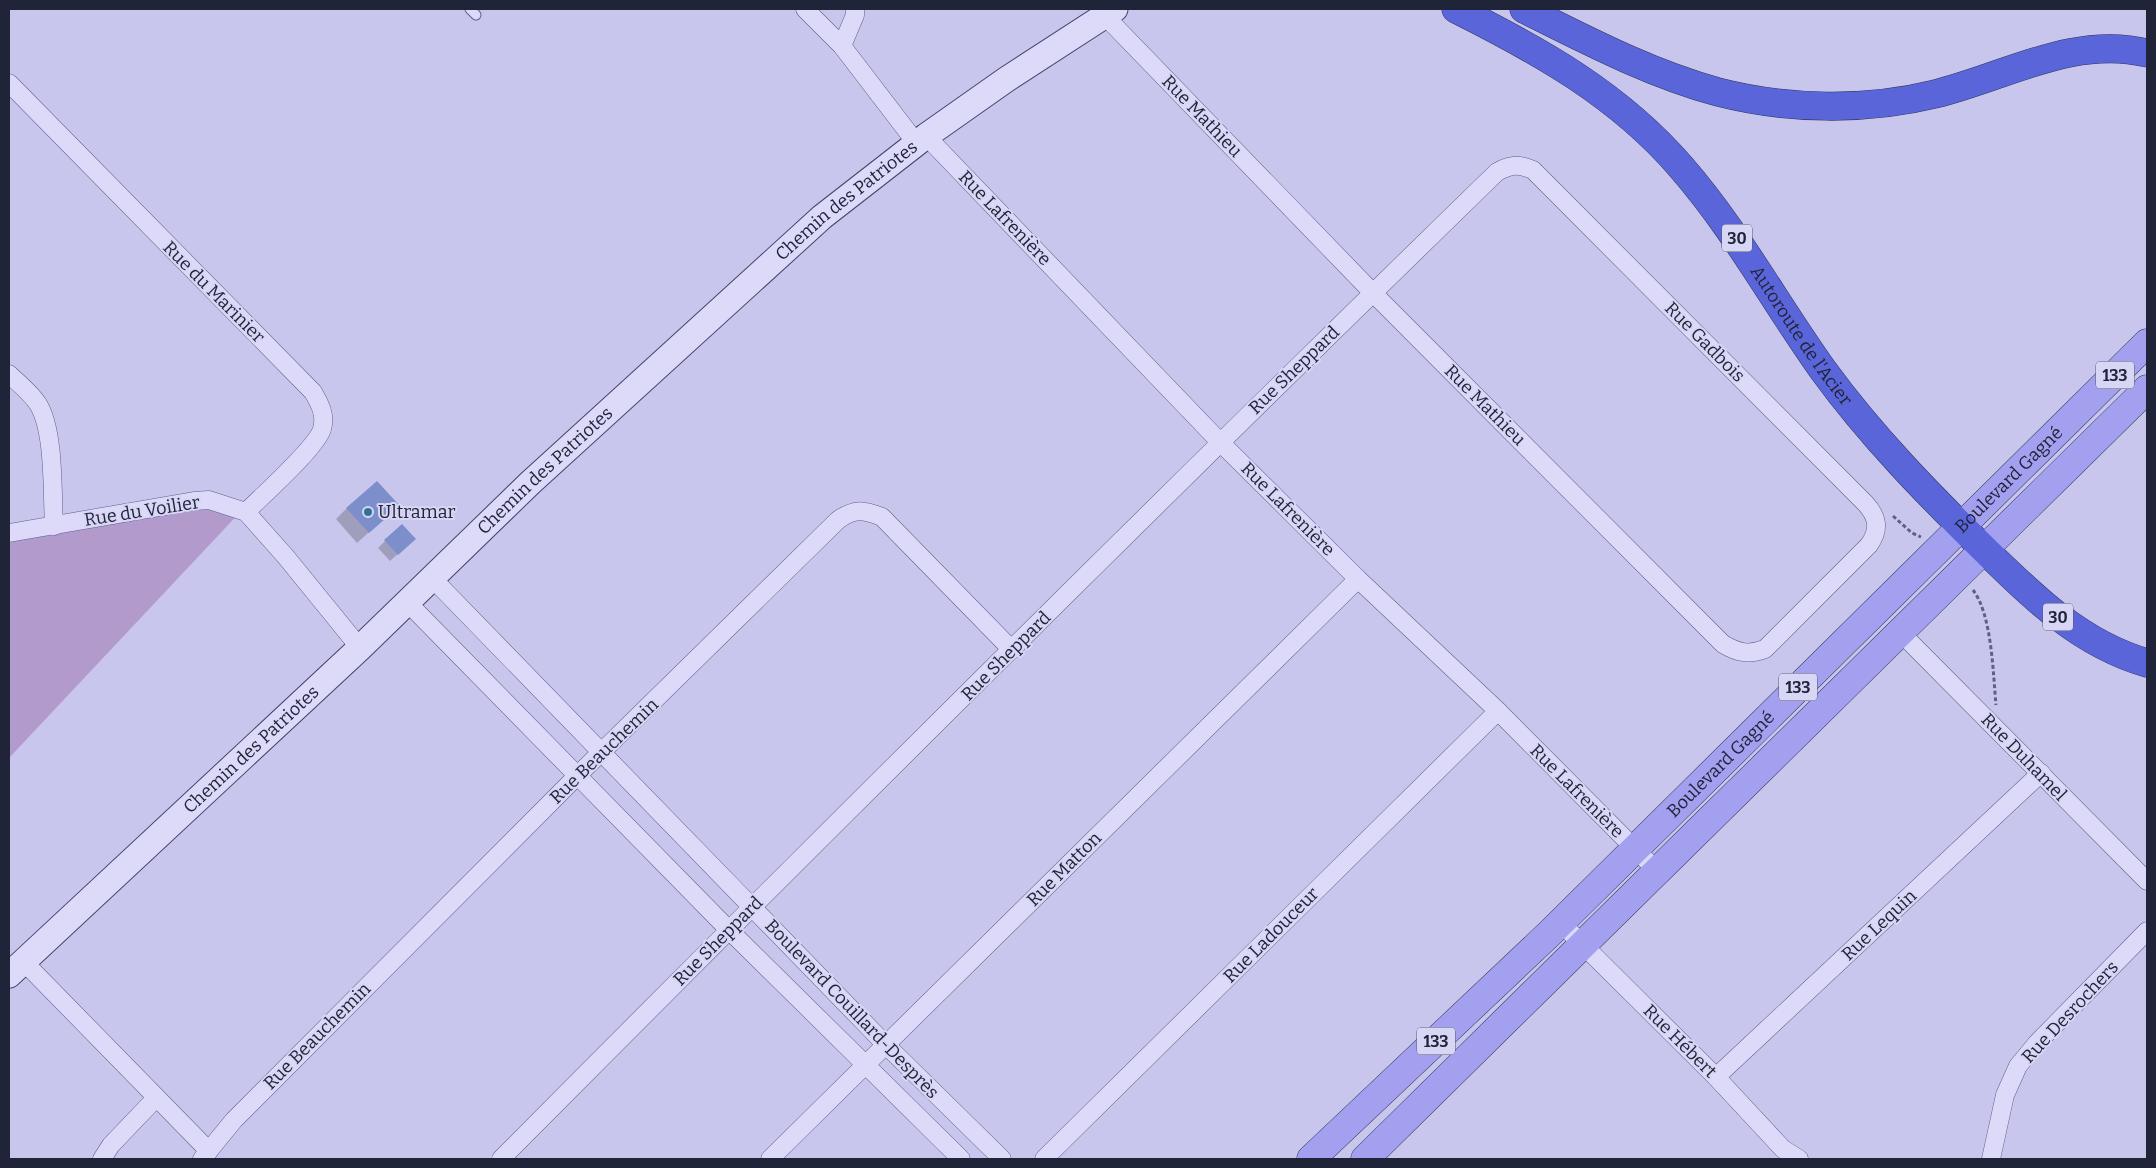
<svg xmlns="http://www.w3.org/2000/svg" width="2156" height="1168" viewBox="0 0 2156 1168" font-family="Bitter,serif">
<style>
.green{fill:#b29acc}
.shadow{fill:#0003}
.building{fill:#7d8fcb}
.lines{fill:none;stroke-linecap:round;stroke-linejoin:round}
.lane-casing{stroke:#5c6189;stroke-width:11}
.street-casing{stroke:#5c6189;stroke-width:19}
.secondary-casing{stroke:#3f466b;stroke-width:27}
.primary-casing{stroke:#303757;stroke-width:29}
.highway-casing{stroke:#303757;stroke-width:29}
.path{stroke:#5c6189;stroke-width:3;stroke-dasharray:4 2.5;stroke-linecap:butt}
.lane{stroke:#dcdaf8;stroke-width:9}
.street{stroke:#dcdaf8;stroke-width:18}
.secondary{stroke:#dcdaf8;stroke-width:25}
.primary{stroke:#a3a0ef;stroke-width:28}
.highway{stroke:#5a65da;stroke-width:28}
.poi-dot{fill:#2e7296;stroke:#d8d6f5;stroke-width:2}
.labels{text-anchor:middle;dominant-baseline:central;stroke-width:4;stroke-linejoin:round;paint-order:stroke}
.shield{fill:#d8d6f5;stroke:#575971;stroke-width:1}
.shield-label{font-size:16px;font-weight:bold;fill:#202439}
.street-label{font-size:18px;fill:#202439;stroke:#d8d6f5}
.poi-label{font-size:18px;fill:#202439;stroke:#d8d6f5;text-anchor:start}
</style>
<rect width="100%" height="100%" fill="#c9c6ed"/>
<polygon class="green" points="212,495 244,508 9,758 9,526"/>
<g class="shadow">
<polygon points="398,506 357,543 336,519 347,508"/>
<polygon points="385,541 407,546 390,561 378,548"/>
</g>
<g class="building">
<polygon points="377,481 400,506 369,533 346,508"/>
<polygon points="402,524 416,539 398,555 384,540"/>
</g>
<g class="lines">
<g class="lane-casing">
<polyline id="lane" points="470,9 476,15"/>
</g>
<g class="street-casing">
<g id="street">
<polyline points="805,9 842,46"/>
<polyline points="855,9 855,15 842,46 917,144"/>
<path d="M 9,83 L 313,392 C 320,404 326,415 322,429 C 317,447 262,496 246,512"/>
<polyline points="926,136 1220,442 1358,579 1498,711 1658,872"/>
<path d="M 9,374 C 18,383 31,393 38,404 C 55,431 52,494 54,526"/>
<polyline points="9,533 194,501 209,500 246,512 286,557 360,648"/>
<polyline points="432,578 886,1045 1002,1159"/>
<polyline points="407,602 729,930 961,1159"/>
<polyline points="1901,633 2147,881"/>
<polyline points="1560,922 1716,1077 1783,1149 1799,1159"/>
<polyline points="23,961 209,1151"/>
<polyline points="1716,1077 2041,773"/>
<polyline points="102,1159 111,1145 156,1098"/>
<path d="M 202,1159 L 234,1120 L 577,776 L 838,520 C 855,508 863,510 882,517 L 1012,650"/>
<path d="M 501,1159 C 830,828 1162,498 1497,172 C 1511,164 1519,164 1533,170 L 1865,503 C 1878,517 1880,529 1869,545 L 1765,649 C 1749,655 1738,653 1723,644 L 1373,293 L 1104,15"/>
<polyline points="770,1159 1358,579"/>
<polyline points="1044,1159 1498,711"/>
<polyline points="1991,1159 2005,1095 2018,1066 2037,1043 2147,931"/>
</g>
</g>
<g class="secondary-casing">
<g id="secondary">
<path id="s1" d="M 9,975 L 360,648 L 530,483 L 822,217 L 926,136 L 1007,79 L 1115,9"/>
</g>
</g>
<g class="primary-casing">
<g id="primary">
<path id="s2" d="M 1311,1159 L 1550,933 L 2147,343"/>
<polyline points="1365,1159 2147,389"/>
</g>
</g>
<g class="highway-casing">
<g id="highway">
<path id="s3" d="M 1456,9 C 1540,51 1619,95 1681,167 C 1736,230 1775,303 1823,370 C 1871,436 1928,494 1986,551 C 2034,598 2081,644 2147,663"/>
<path d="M 1524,9 C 1586,40 1651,74 1718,92 C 1788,110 1866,111 1935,94 C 2005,77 2073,35 2147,53"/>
</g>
</g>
<g class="path">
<polyline points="1893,516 1912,533 1921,537"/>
<path d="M 1973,590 C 1992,615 1993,673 1996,705"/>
</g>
<use href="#lane" class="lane"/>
<use href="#street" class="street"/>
<use href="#secondary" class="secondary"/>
<use href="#primary" class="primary"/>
<use href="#highway" class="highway"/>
</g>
<circle class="poi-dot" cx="368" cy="512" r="5"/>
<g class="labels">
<g class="shield">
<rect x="1722" y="224.5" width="30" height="27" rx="4"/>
<rect x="2096" y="361.5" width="38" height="27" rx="4"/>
<rect x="2043" y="603.5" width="30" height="27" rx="4"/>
<rect x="1779" y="673.5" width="38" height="27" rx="4"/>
<rect x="1417" y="1027.5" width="38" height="27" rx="4"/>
</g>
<g class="shield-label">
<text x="1737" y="238">30</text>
<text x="2115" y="375">133</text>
<text x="2058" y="617">30</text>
<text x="1798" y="687">133</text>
<text x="1436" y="1041">133</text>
</g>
<g class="street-label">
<text transform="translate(1202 116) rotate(46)">Rue Mathieu</text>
<text stroke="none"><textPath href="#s1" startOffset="1141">Chemin des Patriotes</textPath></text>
<text transform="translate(1005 218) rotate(46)">Rue Lafrenière</text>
<text transform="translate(214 292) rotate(45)">Rue du Marinier</text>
<text stroke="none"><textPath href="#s3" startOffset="484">Autoroute de l'Acier</textPath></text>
<text transform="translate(1705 342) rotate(45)">Rue Gadbois</text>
<text transform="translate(1294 370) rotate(-44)">Rue Sheppard</text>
<text transform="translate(1485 405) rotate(45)">Rue Mathieu</text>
<text stroke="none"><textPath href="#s1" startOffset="736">Chemin des Patriotes</textPath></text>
<text stroke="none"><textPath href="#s2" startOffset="974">Boulevard Gagné</textPath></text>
<text transform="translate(1288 509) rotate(45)">Rue Lafrenière</text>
<text transform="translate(142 511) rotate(-9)">Rue du Voilier</text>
<text transform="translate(1006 656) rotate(-45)">Rue Sheppard</text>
<text stroke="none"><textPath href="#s1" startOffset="331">Chemin des Patriotes</textPath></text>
<text transform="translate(604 751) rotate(-44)">Rue Beauchemin</text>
<text transform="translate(2024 757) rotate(46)">Rue Duhamel</text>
<text stroke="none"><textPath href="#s2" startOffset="569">Boulevard Gagné</textPath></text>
<text transform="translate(1577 791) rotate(45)">Rue Lafrenière</text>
<text transform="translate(1064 869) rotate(-45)">Rue Matton</text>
<text transform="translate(1879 925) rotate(-43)">Rue Lequin</text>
<text transform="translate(1271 935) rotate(-45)">Rue Ladouceur</text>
<text transform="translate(718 941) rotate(-45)">Rue Sheppard</text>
<text transform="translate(852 1009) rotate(46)">Boulevard Couillard-Desprès</text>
<text transform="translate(2070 1012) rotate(-47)">Rue Desrochers</text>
<text transform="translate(317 1036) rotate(-45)">Rue Beauchemin</text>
<text transform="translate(1680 1041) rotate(45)">Rue Hébert</text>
</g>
<g class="poi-label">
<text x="378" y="512">Ultramar</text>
</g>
</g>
<rect width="2156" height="1168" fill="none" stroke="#202439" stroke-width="20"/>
</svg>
